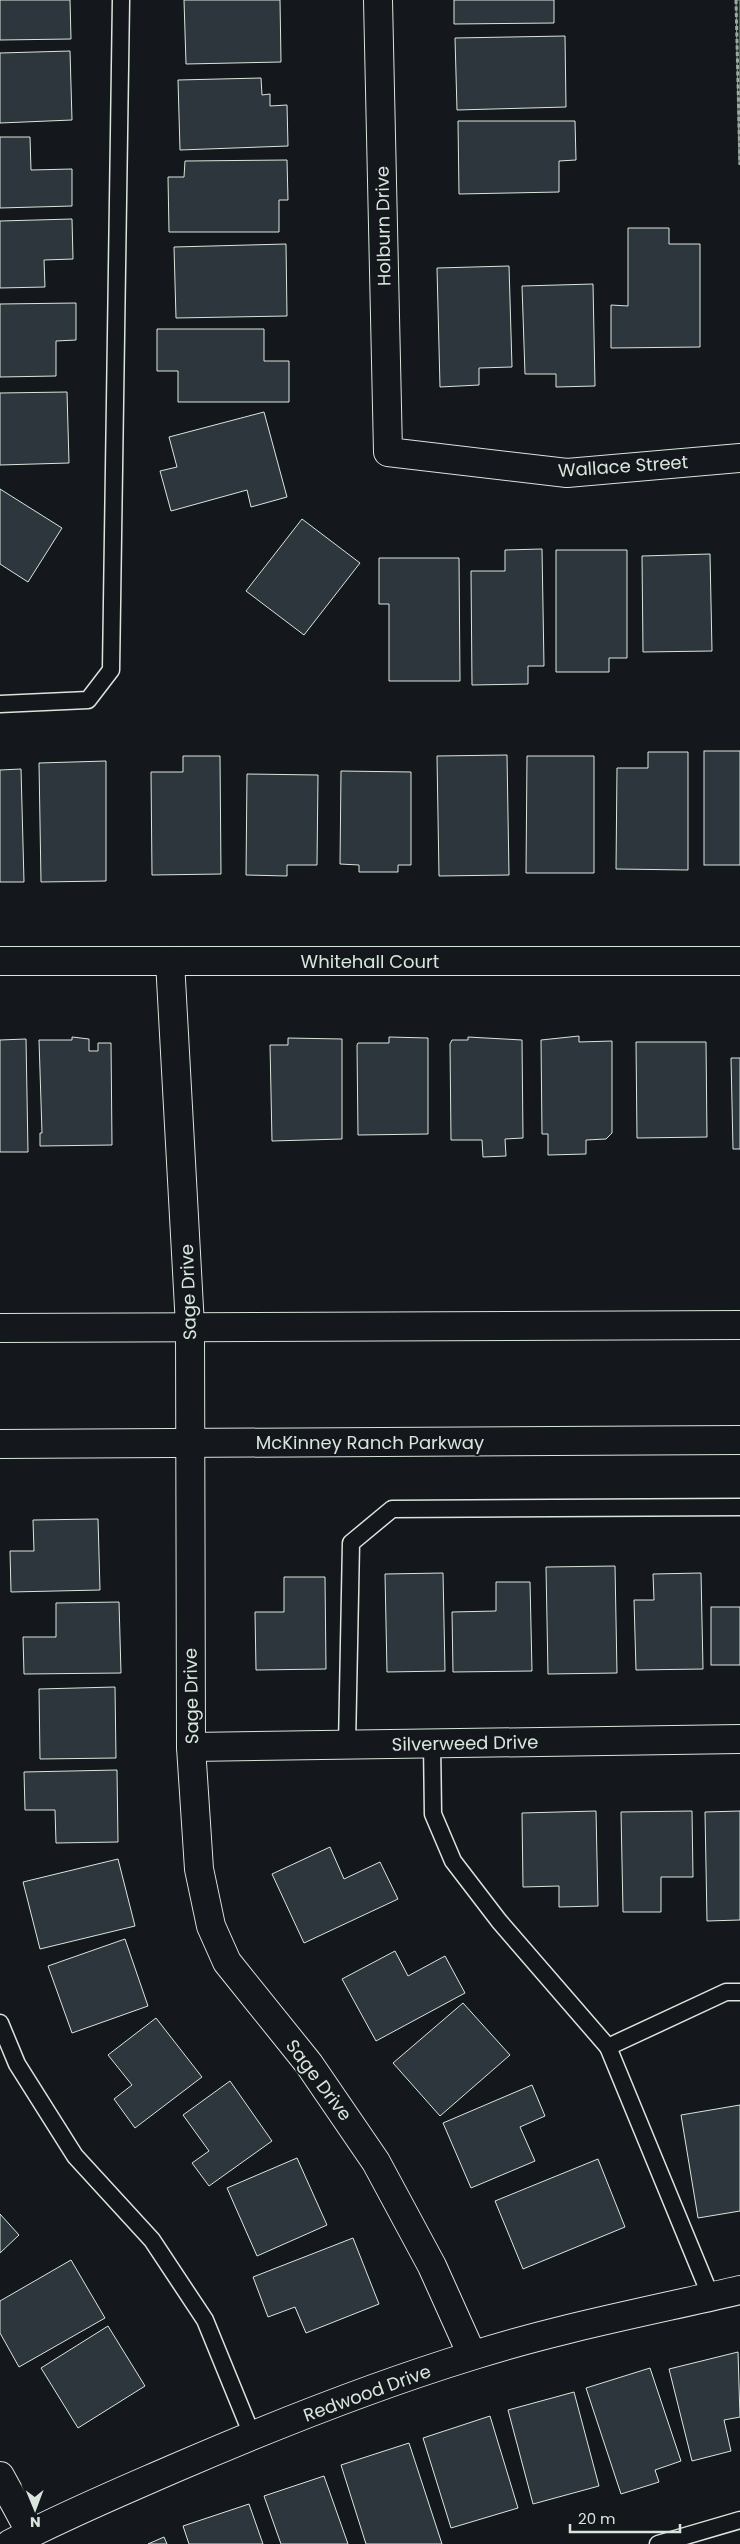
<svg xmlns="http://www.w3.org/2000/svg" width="740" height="2544" viewBox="0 0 740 2544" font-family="Poppins,sans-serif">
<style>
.green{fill:#1a2d24;stroke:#939e99}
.building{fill:#2c363c;stroke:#d8e6dc}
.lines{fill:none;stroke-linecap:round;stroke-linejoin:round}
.lane-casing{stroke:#d8e6dc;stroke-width:19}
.street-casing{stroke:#d8e6dc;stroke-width:30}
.secondary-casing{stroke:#d8e6dc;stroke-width:30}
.path{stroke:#9da8a2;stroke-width:3;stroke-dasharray:4 2.5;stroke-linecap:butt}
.lane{stroke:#14181c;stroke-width:16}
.street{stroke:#14181c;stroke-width:28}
.secondary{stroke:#14181c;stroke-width:28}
.labels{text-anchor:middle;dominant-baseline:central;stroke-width:4;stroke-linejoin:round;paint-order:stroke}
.street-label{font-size:18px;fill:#d8e6dc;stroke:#14181c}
</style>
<rect width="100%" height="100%" fill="#14181c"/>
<polygon class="green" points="736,0 740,0 740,165 739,163"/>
<g class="building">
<polygon points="0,0 70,0 71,39 0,40"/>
<polygon points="184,0 280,0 281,62 186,64"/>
<polygon points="454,0 554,0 554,23 454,24"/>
<polygon points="565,36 566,107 457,110 455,38"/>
<polygon points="70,51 72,120 0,123 0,53"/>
<polygon points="261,78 262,95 270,94 270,106 287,105 288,146 180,150 178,80"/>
<polygon points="458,121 575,121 576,160 559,161 559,192 459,194"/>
<polygon points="0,137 30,137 31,170 72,169 72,206 0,208"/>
<polygon points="287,160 288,200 279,200 279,232 169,232 168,177 184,177 185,161"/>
<polygon points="72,219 73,259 44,260 45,287 0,288 0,221"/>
<polygon points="628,228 669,228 669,244 700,244 700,347 611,348 611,305 628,306"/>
<polygon points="286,244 287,316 176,318 174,247"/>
<polygon points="509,266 512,367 479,368 479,385 440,387 437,268"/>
<polygon points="593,284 595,386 556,387 556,374 525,374 522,286"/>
<polygon points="76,303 76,340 56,341 56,376 0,377 0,304"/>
<polygon points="157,329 264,329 264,361 289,361 289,402 178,402 178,371 157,371"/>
<polygon points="67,392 69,463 0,465 0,393"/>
<polygon points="264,412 287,497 251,507 247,490 171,511 160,471 177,467 169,437"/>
<polygon points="0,489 62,528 28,582 0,564"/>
<polygon points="302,519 360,563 304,635 246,591"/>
<polygon points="542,549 544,666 528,666 528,684 472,685 471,571 505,571 505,550"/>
<polygon points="556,550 627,550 627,658 609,658 609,672 556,672"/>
<polygon points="710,554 712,651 643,652 642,556"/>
<polygon points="379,558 459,558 460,681 389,681 389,604 379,604"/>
<rect x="704" y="751" width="36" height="114"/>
<polygon points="648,752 688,752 688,870 616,869 617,768 648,768"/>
<polygon points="507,755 509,875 439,876 437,756"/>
<polygon points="183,756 220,756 221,874 152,875 151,772 183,772"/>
<polygon points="527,756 594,756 594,873 526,873"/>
<polygon points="106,761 106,881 41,882 39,763"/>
<polygon points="21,769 24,882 0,882 0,770"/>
<polygon points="341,771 411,772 411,865 398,865 398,872 359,872 359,865 340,864"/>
<polygon points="247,774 318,775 317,865 287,865 287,876 246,875"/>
<polygon points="579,1036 579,1042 612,1041 612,1133 606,1139 586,1140 586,1154 548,1155 548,1134 542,1134 541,1040"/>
<polygon points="72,1037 89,1039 89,1051 98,1051 98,1043 111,1043 112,1145 40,1146 40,1133 42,1133 39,1040 72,1040"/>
<polygon points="389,1037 428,1038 428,1134 358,1135 357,1045 358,1043 389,1043"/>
<polygon points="468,1037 522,1040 523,1138 505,1139 506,1156 483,1157 482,1140 451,1140 450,1044 452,1040 468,1040"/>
<polygon points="288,1038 342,1039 342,1139 272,1141 270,1045 288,1045"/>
<polygon points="26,1039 28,1152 0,1152 0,1040"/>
<polygon points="636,1042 706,1042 707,1137 637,1138"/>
<polygon points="731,1058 740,1058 740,1149 733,1149"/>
<polygon points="98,1519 100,1590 11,1592 10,1551 34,1551 33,1520"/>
<polygon points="615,1566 617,1673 548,1674 546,1567"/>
<polygon points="443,1573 445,1671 387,1672 385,1574"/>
<polygon points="701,1573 703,1669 636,1670 634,1600 654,1600 653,1574"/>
<polygon points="284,1577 325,1577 326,1669 256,1670 255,1612 284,1612"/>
<polygon points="496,1582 530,1582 532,1671 453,1672 452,1612 496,1611"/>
<polygon points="119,1602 121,1673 24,1674 23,1637 56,1637 56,1603"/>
<rect x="711" y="1607" width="29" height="58"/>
<polygon points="115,1687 116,1758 40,1759 39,1689"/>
<polygon points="117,1770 118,1842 56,1843 55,1810 25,1810 24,1772"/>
<polygon points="596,1811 598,1906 559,1907 559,1886 523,1887 522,1813"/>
<polygon points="692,1811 693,1877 661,1877 661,1912 623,1912 621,1812"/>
<polygon points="740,1811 740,1920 707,1921 705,1812"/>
<polygon points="330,1847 344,1879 380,1862 398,1899 304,1943 272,1874"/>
<polygon points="118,1859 135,1926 40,1949 23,1882"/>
<polygon points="125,1939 148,2006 72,2033 48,1966"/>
<polygon points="395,1951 408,1976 445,1956 465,1993 376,2041 342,1979"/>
<polygon points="463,2003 510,2055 440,2116 393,2063"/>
<polygon points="156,2018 202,2077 135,2128 114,2099 132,2085 108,2055"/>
<polygon points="230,2081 272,2141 209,2186 192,2163 209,2151 183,2115"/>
<polygon points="532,2085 545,2116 520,2127 535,2161 471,2188 443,2123"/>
<polygon points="740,2105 740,2211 698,2218 681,2115"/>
<polygon points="297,2158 327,2225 257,2256 227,2188"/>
<polygon points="598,2159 625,2227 523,2269 495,2201"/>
<polygon points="0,2214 19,2235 0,2253"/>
<polygon points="353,2238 379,2304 306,2333 295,2307 268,2317 253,2277"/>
<polygon points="71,2260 105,2318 19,2367 0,2333 0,2301"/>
<polygon points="108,2326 145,2386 78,2428 41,2368"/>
<polygon points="738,2352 740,2417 724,2420 731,2451 692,2461 669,2369"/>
<polygon points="650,2368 681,2461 655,2470 659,2482 621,2494 586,2388"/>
<polygon points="574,2392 599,2486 533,2504 508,2410"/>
<polygon points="490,2416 518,2508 451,2528 423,2438"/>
<polygon points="409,2443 442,2544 366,2544 341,2465"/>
<polygon points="324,2476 348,2544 281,2544 264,2496"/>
<polygon points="249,2504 263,2544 189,2544 183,2526"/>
<polygon points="164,2537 167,2544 148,2544"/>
</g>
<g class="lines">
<g class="lane-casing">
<g id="lane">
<polyline points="0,704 88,700 111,670 121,0"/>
<polyline points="432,1743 433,1814 453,1861 499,1921 608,2047 726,1992 740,1992"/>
<polyline points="347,1745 351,1543 392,1509 740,1507"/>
<polyline points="0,2023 17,2064 75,2156 152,2240 205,2320 252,2435"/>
<polyline points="608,2047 711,2297"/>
<polyline points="658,2544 740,2520"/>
</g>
</g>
<g class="street-casing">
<g id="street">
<polyline points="378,0 388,452 567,473 740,458"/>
<polyline points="0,961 740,961"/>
<polyline points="170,961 190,1326 191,1747 199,1869 211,1926 227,1962 309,2064 376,2162 432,2266 472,2355"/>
<polyline points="191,1747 740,1739"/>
<polyline points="0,2476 31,2533"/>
<path d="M 10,2544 C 63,2516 118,2493 173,2469 C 270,2427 370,2387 471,2356 C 559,2328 650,2311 740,2290"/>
</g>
</g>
<g class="secondary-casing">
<g id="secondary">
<polyline points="0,1328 740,1325"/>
<polyline points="0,1444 740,1440"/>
</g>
</g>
<polyline class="path" points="736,0 740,165"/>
<use href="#lane" class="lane"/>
<use href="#street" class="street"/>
<use href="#secondary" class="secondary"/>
</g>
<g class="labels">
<g class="street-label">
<text transform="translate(383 226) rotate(-91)">Holburn Drive</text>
<text transform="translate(623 466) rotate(-4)">Wallace Street</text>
<text x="370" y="961">Whitehall Court</text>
<text transform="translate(188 1292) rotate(-92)">Sage Drive</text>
<text x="370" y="1442">McKinney Ranch Parkway</text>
<text transform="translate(191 1696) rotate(-91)">Sage Drive</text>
<text transform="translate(465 1743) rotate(-1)">Silverweed Drive</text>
<text transform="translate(319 2080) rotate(53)">Sage Drive</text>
<text transform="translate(367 2393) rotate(-20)">Redwood Drive</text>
</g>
</g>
<g transform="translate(35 2509) rotate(179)" stroke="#14181c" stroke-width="4" paint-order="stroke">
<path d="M0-4L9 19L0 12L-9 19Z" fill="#d8e6dc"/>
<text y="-8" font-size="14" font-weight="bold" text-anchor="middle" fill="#d8e6dc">N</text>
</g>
<path d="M570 2524v8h110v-8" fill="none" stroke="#d8e6dc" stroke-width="2.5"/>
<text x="578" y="2524" font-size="15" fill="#d8e6dc" stroke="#14181c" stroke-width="4" paint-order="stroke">20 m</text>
</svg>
